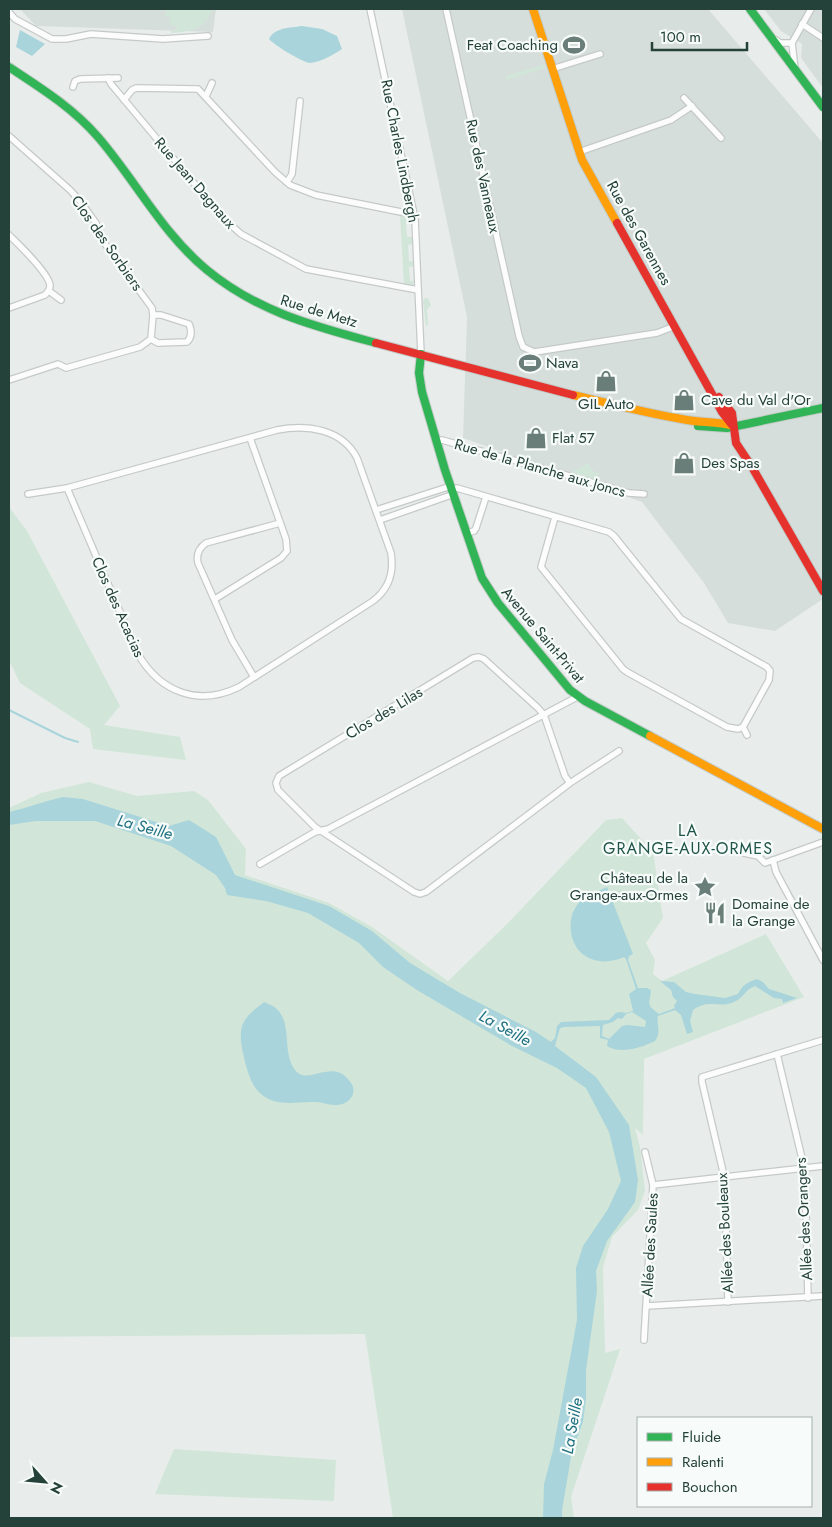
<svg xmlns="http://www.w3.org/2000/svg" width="832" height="1527" viewBox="0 0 832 1527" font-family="Jost,sans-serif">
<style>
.built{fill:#d6dedb}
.green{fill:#d1e6d8}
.water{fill:#a9d4db;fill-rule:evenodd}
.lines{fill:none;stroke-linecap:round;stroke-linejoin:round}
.stream{stroke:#a9d4db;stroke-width:2}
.street-casing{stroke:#c5cac8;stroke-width:8}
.fast-casing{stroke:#c3cbc8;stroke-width:10}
.slow-casing{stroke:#c3cbc8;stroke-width:10}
.jam-casing{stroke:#c3cbc8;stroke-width:10}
.street{stroke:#fcfcfc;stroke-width:5.5}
.fast{stroke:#30b455;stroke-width:8}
.slow{stroke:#ff9f0a;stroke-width:8}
.jam{stroke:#e5322d;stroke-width:8}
.labels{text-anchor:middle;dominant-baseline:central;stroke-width:4.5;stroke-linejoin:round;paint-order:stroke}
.poi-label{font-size:15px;fill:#24423a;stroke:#f7fbf9;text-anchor:start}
.street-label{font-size:15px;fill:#24423a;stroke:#f7fbf9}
.water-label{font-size:16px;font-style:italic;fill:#1c6f80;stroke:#f7fbf9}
.neighbourhood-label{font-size:16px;letter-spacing:1px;fill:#1f5548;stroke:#f7fbf9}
</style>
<rect width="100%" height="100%" fill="#e8edeb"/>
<g class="built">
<polygon points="20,9 216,9 213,32 36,26"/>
<polygon points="402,9 708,9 823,143 823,599 775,631 728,623 704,583 642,502 463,438 467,317"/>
<polygon points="764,9 823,9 823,88 801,58 802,44 781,31"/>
</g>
<g class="green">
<path d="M 166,9 L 212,9 C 206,29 190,32 171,33 L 171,31 L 177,31 L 177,28 L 170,24 L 170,17 L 165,16 Z"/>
<polygon points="545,64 545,68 507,80 506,76"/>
<polygon points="400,216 409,219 411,222 406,223 407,237 412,237 412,244 408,245 409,261 413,261 414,266 409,267 410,281 414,281 413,285 404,285"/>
<polygon points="425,298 428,298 431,305 427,310 428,325 426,326 423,301"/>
<polygon points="588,463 594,472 600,473 595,480 572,473 573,471"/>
<polygon points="9,507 27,531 120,706 104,725 180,737 186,760 93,749 90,729 20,683 9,660"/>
<polygon points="89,782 137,796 194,791 208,800 246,849 245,875 329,903 372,927 448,981 507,924 606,820 622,818 653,852 663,918 646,943 655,960 653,974 662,981 766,934 804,997 644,1059 643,1135 635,1128 640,1147 645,1191 638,1210 612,1237 603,1267 605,1353 620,1349 571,1497 574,1518 393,1518 365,1334 9,1337 9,808 41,793"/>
<polygon points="174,1449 336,1460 334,1501 155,1494"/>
</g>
<g class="water">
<path d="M 302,26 L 322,29 L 337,36 L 342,49 C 335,54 318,63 310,63 C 302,62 274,45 269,39 C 275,27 290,28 302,26 Z"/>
<polygon points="20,30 45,44 32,56 16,47"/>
<path d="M 63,797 L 83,799 L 169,826 L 189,820 L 216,837 L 235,875 L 329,906 L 372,931 L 410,963 L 460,993 L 536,1032 L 551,1042 L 555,1038 L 557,1026 L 561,1022 L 609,1020 L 616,1013 L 620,1012 L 626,1013 L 633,1011 L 629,994 L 636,989 L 626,959 L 624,957 C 595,970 567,953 571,920 C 572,912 576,905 582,900 C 590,894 598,891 607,887 L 633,954 L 629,956 L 628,960 L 638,988 L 647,988 L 651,990 C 650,1004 645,1004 659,1014 L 675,1008 L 674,1006 L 677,1001 L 673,997 L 671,990 L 660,981 L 674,982 L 686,992 L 695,994 L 725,998 L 738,994 C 742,985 748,982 757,979 L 763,982 L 769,989 L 797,998 L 783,1003 L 782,999 L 774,998 L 755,986 C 743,991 744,998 734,1002 C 718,1009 710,998 693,1010 L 690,1021 L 693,1032 L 687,1034 L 681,1015 L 675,1010 L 658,1016 C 656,1025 662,1032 655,1041 C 643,1047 620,1055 607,1046 L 608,1040 L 600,1038 L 600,1026 L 564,1027 L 560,1028 L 555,1046 L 596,1077 L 629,1125 L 638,1180 L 635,1202 L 607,1241 L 596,1271 L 597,1291 L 586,1370 L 586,1399 L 583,1422 L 572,1451 L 562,1510 L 562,1518 L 543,1518 L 544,1484 L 553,1450 L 577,1320 L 576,1268 L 583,1246 L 608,1209 L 621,1181 L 609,1132 L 586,1088 L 557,1068 L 512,1046 L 417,990 L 383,967 L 359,943 L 308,913 L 266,901 L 227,895 L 225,888 L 216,875 L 171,846 L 95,821 L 36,821 L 9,825 L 9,812 C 28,808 44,801 63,797 ZM 632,1012 L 646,1021 L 645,1027 L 628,1025 L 622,1026 L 609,1039 L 602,1036 L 603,1025 L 613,1022 L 618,1018 L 622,1019 L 626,1014 Z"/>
<path d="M 264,1002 C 298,1013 279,1048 295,1070 C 307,1086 330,1060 347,1078 C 349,1080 352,1084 353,1087 C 356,1098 345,1106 334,1105 C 328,1105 322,1102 316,1102 C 297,1101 278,1108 261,1094 C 250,1085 246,1066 243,1053 C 237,1025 243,1018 264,1002 Z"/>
</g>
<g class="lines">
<polyline class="stream" points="9,710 65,738 78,742"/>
<g class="street-casing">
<g id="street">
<polyline points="370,9 415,219 421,354"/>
<polyline points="446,9 519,336 523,347 534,352 541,351 657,333 675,326"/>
<polyline points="9,12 15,19 52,39 66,39 91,34 163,39 208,36"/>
<polyline points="802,24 823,38"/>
<polyline points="776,40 780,43 792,43"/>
<polyline points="552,69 600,54"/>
<polyline points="795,69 792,43 811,9"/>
<polyline points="108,78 111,84 224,219 241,234 306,269 418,290"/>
<polyline points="73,87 75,81 80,79 118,78"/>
<polyline points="206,96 212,83"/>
<polyline points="684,98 721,138"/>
<polyline points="124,100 132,90 136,88 198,89 275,172 290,185 316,195 406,213 413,212"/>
<polyline points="9,136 70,190 80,201 96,223 100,237 152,308 153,315 151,339 140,347 66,368 58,364 9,380"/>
<polyline points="579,152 671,120 692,106"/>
<polyline points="287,182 292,174 300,101"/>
<path d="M 9,235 C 18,244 48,272 50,285 C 50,289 48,292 45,295 L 9,308"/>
<polyline points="49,291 61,300"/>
<path d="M 151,339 L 158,343 L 187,342 C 192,337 192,331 189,324 L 161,315 L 153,315"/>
<polyline points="437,441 442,440 629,493 644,494"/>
<polyline points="452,490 457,488 609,532 614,536 681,619 767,667 770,671 769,680 743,727 738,729 727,727 627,672 623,669 541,567 555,517"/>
<path d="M 28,494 L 67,488 L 277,430 C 307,424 342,429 357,458 L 391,553 C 394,572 389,589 373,601 L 239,687 C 198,707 160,692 138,654 L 67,488"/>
<polyline points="376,510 451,486"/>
<polyline points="380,520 454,494"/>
<polyline points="467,533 474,531 476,528 486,497"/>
<polyline points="215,599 281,558 287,551 286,539 250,438"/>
<path d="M 254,677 L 232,640 L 198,563 C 196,554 199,548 206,543 L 280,523"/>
<polyline points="743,727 747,735"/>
<polyline points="570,783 565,776 544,715 538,708 484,659 479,657 473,658 279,776 276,783 278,790 315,827 414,892 420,894 426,892 570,783 619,751"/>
<polyline points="744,853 758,856 765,863 823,842"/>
<polyline points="773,860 776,872 823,960"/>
<polyline points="260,864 315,832 328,829 577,697"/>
<polyline points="777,1054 805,1171 808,1298"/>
<polyline points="653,1185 823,1166"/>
<polyline points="728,1302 725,1180 702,1082 702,1077 823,1040"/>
<polyline points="647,1306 823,1296"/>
<polyline points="644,1340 653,1185 645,1152"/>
</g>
</g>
<g class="fast-casing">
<g id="fast">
<polyline points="750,9 823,107"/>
<path d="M 9,67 C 41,88 73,108 98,137 C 136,181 162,233 207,270 C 258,312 314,326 376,343"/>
<polyline points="421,354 419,373 422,392 445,470 482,578 498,603 570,690 585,701 650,736"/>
<polyline points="698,426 727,428 823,408"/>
</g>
</g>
<g class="slow-casing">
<g id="slow">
<polyline points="533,9 582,160 617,223"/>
<path d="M 573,395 C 611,404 649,414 687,420 C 702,423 718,421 733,426"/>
<polyline points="650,736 823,829"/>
</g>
</g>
<g class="jam-casing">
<g id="jam">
<polyline points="617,223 722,412 732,425"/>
<polyline points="376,343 573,395"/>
<polyline points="719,397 732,413 736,443 752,467 823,591"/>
</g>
</g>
<use href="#street" class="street"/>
<use href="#fast" class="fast"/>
<use href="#slow" class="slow"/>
<use href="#jam" class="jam"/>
</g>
<defs>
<g id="stadium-bare" transform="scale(1.725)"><path d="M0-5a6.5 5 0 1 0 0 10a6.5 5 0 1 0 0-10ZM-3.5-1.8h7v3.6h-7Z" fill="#697e78" stroke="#f7fbf9" stroke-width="2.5" paint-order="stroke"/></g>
<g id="shop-bare" transform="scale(1.725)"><path d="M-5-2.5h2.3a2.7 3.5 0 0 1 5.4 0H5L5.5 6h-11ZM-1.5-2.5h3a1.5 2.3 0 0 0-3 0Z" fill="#697e78" stroke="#f7fbf9" stroke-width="2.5" paint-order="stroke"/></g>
<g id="sight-bare" transform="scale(1.725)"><path d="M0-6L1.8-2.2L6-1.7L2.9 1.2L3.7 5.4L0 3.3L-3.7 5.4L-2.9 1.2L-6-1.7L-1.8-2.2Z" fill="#697e78" stroke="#f7fbf9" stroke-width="2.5" paint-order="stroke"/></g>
<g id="restaurant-bare" transform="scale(1.725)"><path d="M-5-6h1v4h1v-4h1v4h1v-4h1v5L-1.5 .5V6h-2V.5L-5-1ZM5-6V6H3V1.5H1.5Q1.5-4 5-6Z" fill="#697e78" stroke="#f7fbf9" stroke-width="2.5" paint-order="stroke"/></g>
</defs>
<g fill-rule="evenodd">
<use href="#stadium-bare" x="574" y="45"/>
<use href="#stadium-bare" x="530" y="363"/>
<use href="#shop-bare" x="606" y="381"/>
<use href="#shop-bare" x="684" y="400"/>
<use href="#shop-bare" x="536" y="438"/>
<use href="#shop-bare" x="684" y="463"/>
<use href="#sight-bare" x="705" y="887"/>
<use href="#restaurant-bare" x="715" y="913"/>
</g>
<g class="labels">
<g class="poi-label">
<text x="558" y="45" text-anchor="end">Feat Coaching</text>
<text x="546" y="363">Nava</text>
<text x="701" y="400">Cave du Val d'Or</text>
<text x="606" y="404" text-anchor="middle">GIL Auto</text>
<text x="552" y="438">Flat 57</text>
<text x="701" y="463">Des Spas</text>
<text x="688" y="878" text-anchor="end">Château de la<tspan x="688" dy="17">Grange-aux-Ormes</tspan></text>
<text x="732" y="904">Domaine de<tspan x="732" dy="17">la Grange</tspan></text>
</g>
<g class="street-label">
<text transform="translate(400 151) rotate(79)">Rue Charles Lindbergh</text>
<text transform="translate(483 176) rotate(78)">Rue des Vanneaux</text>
<text transform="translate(195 183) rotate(49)">Rue Jean Dagnaux</text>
<text transform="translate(639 233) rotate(61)">Rue des Garennes</text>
<text transform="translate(107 243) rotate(55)">Clos des Sorbiers</text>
<text transform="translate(319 311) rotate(17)">Rue de Metz</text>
<text transform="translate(540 468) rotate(16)">Rue de la Planche aux Joncs</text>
<text transform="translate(118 607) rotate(66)">Clos des Acacias</text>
<text transform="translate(543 635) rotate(50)">Avenue Saint-Privat</text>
<text transform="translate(384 713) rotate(-31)">Clos des Lilas</text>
<text transform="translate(804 1219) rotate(-93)">Allée des Orangers</text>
<text transform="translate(725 1233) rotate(-93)">Allée des Bouleaux</text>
<text transform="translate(650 1245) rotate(-87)">Allée des Saules</text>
</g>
<g class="water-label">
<text transform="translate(145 827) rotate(15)">La Seille</text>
<text transform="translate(505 1028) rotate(29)">La Seille</text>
<text transform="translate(572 1426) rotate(-80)">La Seille</text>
</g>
<g class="neighbourhood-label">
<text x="688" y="830">LA<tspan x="688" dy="18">GRANGE-AUX-ORMES</tspan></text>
</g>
</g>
<rect width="832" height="1527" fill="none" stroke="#24423a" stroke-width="20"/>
<rect x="637" y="1417" width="175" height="90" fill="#f7fbf9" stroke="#a3b1ad"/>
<rect x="647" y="1433" width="25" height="8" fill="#30b455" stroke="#a3b1ad"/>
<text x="682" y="1442" font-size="15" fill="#24423a">Fluide</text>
<rect x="647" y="1458" width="25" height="8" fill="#ff9f0a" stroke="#a3b1ad"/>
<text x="682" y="1467" font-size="15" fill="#24423a">Ralenti</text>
<rect x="647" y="1483" width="25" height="8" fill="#e5322d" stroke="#a3b1ad"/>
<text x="682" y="1492" font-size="15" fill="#24423a">Bouchon</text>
<g transform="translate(45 1482) rotate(117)" stroke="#f7fbf9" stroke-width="4" paint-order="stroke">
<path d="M0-4L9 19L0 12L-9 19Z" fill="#24423a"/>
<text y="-8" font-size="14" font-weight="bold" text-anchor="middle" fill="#24423a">N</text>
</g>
<path d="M652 42v8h95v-8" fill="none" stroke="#24423a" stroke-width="2.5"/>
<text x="660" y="42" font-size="15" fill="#24423a" stroke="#f7fbf9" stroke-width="4" paint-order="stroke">100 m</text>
</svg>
